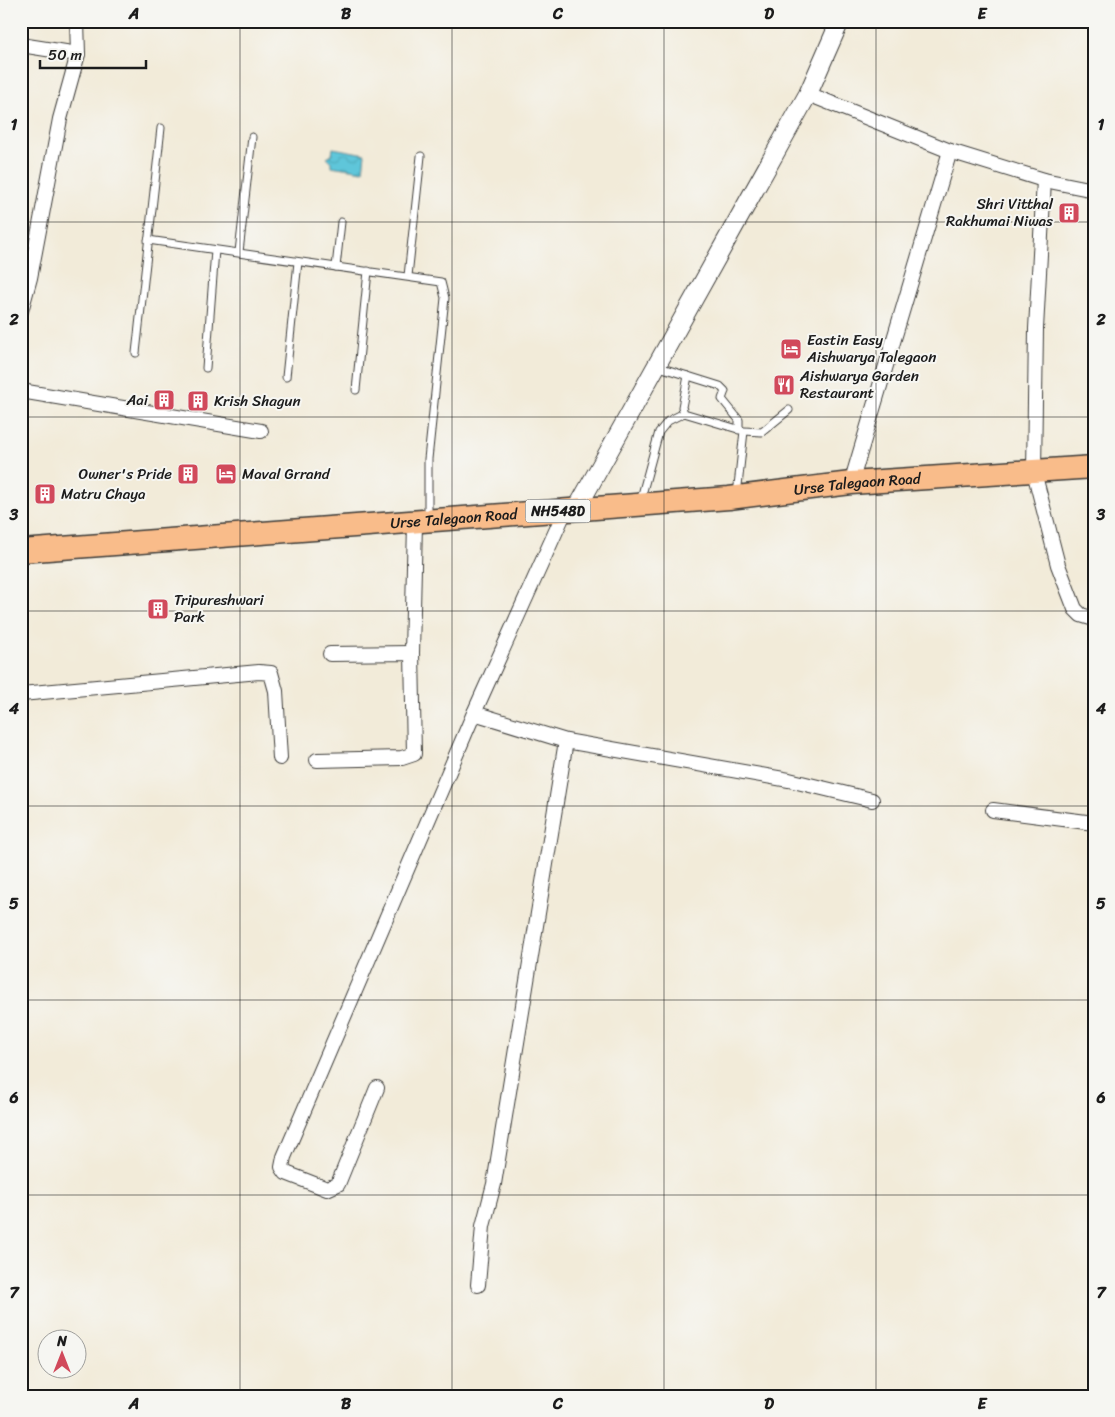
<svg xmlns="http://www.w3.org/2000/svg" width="1115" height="1417" viewBox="0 0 1115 1417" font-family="Sriracha,sans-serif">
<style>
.water{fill:url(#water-waves);stroke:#3d717b}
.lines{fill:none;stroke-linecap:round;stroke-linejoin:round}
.service-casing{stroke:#3c3b38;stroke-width:9}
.minor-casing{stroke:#3c3b38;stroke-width:16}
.tertiary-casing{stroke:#3c3b38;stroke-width:20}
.trunk-casing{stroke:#3c3b38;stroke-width:25}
.service{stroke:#fff;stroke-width:7}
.minor{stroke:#fff;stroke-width:14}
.tertiary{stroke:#fff;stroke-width:18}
.trunk{stroke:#f9bc8a;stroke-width:22}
.grid{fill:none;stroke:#1c1c1c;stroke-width:1;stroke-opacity:0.55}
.labels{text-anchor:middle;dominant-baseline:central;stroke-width:4;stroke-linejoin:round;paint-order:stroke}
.shield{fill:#f6f6f2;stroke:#5d5d5c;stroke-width:1}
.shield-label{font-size:14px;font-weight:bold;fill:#1c1c1c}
.poi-label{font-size:15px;fill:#1c1c1c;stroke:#f6f6f2;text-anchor:start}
.street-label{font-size:15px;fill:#1c1c1c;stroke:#f6f6f2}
.neatline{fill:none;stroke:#1c1c1c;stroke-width:2}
.grid-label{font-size:16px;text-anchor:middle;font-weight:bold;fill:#1c1c1c}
</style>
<defs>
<pattern id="water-waves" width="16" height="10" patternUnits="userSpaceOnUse" patternTransform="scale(1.25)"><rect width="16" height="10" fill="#5ec6da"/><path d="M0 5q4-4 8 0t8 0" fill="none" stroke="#51aaba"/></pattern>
</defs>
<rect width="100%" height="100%" fill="#f6f6f2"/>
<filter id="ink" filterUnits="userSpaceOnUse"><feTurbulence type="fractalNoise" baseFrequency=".02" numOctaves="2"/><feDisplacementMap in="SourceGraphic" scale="10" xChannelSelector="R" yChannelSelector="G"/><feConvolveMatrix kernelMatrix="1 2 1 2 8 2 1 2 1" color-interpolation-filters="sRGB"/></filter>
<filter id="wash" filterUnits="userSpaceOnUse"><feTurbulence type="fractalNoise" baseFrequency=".0096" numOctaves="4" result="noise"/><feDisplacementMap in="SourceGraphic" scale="20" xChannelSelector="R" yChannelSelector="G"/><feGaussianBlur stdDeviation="1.12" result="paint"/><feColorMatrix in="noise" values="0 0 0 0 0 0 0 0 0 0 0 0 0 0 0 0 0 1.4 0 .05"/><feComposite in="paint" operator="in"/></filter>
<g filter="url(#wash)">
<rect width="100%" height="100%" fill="#f2ebd9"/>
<polygon class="water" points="333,148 365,154 363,171 331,166 331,162 327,158 332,155"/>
</g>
<g filter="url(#ink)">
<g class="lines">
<g class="service-casing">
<g id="service">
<polyline points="148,240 441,282 445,298 428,459 428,519"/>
<polyline points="239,252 252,137"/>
<polyline points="336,267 341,222"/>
<polyline points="408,276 421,156"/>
<polyline points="136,353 161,128"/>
<polyline points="656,366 720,386 725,391 722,399 739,420 739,430"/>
<polyline points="206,368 215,250"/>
<polyline points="688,376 682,407 684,413 741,430"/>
<polyline points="286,377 298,262"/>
<polyline points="356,390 368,271"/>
<polyline points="737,495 744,431 762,432 789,410"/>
<polyline points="640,502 659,432 668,421 684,413"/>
</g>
</g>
<g class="minor-casing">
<g id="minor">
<polyline points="21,45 78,54"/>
<polyline points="808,94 950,151 1044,180 1094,190"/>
<polyline points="1044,180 1036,329 1034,472 1058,565 1075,609 1081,615 1094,619"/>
<polyline points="21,311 30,278 60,119 78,54 77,21"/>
<polyline points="21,391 261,431"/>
<polyline points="851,483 950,151"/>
<polyline points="412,653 415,523"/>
<polyline points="21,694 259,672 271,673 276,691 280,758"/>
<polyline points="474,713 566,741 789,780 872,800"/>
<polyline points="317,760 402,758 414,754 412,653 330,654"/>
<polyline points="993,810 1094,823"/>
<polyline points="377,1088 338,1184 327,1189 286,1173 282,1167 284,1157 474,713 565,511"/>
<polyline points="478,1285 483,1226 494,1184 566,741"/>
</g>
</g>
<g class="tertiary-casing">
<polyline id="tertiary" points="576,510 808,94 840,21"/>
</g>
<g class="trunk-casing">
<g id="trunk">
<path id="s1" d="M 21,551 L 729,498 L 851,483 L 1094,467"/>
</g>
</g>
<use href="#service" class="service"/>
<use href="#minor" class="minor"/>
<use href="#tertiary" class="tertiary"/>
<use href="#trunk" class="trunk"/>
</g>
</g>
<path class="grid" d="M 240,21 L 240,1396M 452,21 L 452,1396M 664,21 L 664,1396M 876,21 L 876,1396M 21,222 L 1094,222M 21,417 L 1094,417M 21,611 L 1094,611M 21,806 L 1094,806M 21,1000 L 1094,1000M 21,1195 L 1094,1195"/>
<defs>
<g id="building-square" transform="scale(1.125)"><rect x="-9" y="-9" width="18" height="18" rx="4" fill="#d1495b" stroke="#f6f6f2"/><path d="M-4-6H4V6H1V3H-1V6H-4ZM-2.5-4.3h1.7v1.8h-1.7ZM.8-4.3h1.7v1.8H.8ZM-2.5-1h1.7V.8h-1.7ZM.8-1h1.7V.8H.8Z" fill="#fff"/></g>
<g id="hotel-square" transform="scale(1.125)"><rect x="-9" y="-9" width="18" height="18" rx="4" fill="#d1495b" stroke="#f6f6f2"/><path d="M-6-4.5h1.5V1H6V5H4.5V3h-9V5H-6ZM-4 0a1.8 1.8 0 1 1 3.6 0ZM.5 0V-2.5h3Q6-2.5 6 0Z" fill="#fff"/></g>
<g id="restaurant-square" transform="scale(1.125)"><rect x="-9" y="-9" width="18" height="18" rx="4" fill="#d1495b" stroke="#f6f6f2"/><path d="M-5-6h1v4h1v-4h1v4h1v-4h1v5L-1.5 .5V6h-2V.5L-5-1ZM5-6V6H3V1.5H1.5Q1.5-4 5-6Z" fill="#fff"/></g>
</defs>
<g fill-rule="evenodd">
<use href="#building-square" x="1069" y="213"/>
<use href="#hotel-square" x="791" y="349"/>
<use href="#restaurant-square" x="784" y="385"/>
<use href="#building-square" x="164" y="400"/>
<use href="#building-square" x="198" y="401"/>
<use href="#building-square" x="188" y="474"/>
<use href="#hotel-square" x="226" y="474"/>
<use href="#building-square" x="45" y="494"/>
<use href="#building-square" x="158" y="609"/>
</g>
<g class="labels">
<rect class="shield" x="525.5" y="499.5" width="65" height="23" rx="4"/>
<g class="shield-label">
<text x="558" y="511">NH548D</text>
</g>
<g class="poi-label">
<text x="1053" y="204" text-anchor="end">Shri Vitthal<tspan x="1053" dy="17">Rakhumai Niwas</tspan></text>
<text x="807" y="340">Eastin Easy<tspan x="807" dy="17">Aishwarya Talegaon</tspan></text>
<text x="800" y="376">Aishwarya Garden<tspan x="800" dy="17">Restaurant</tspan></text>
<text x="148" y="400" text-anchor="end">Aai</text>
<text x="214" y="401">Krish Shagun</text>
<text x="172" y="474" text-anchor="end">Owner's Pride</text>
<text x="242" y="474">Maval Grrand</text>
<text x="61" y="494">Matru Chaya</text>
<text x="174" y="600">Tripureshwari<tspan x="174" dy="17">Park</tspan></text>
</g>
<g class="street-label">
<text stroke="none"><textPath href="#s1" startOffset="839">Urse Talegaon Road</textPath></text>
<text stroke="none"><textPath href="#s1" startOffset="434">Urse Talegaon Road</textPath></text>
</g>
</g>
<rect width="1115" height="1417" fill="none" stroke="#f6f6f2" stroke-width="55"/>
<g transform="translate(62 1354)"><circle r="24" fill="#f6f6f2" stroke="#9f9f9c"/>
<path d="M0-4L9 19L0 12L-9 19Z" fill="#d1495b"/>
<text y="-8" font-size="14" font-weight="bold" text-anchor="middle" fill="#1c1c1c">N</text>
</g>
<path d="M40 60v8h106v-8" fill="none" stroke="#1c1c1c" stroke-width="2.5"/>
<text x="48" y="60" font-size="15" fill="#1c1c1c" stroke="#f6f6f2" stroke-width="4" paint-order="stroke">50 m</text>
<rect x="28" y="28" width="1060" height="1362" class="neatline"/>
<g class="grid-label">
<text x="134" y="19">A</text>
<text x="346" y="19">B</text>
<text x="558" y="19">C</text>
<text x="769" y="19">D</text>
<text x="982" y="19">E</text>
<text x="14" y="130">1</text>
<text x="1101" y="130">1</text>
<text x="14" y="325">2</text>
<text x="1101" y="325">2</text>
<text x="14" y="520">3</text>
<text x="1101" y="520">3</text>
<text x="14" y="714">4</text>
<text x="1101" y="714">4</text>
<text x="14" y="909">5</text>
<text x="1101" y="909">5</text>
<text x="14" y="1103">6</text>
<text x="1101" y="1103">6</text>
<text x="14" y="1298">7</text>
<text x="1101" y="1298">7</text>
<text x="134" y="1409">A</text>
<text x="346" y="1409">B</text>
<text x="558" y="1409">C</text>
<text x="769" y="1409">D</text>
<text x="982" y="1409">E</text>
</g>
</svg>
